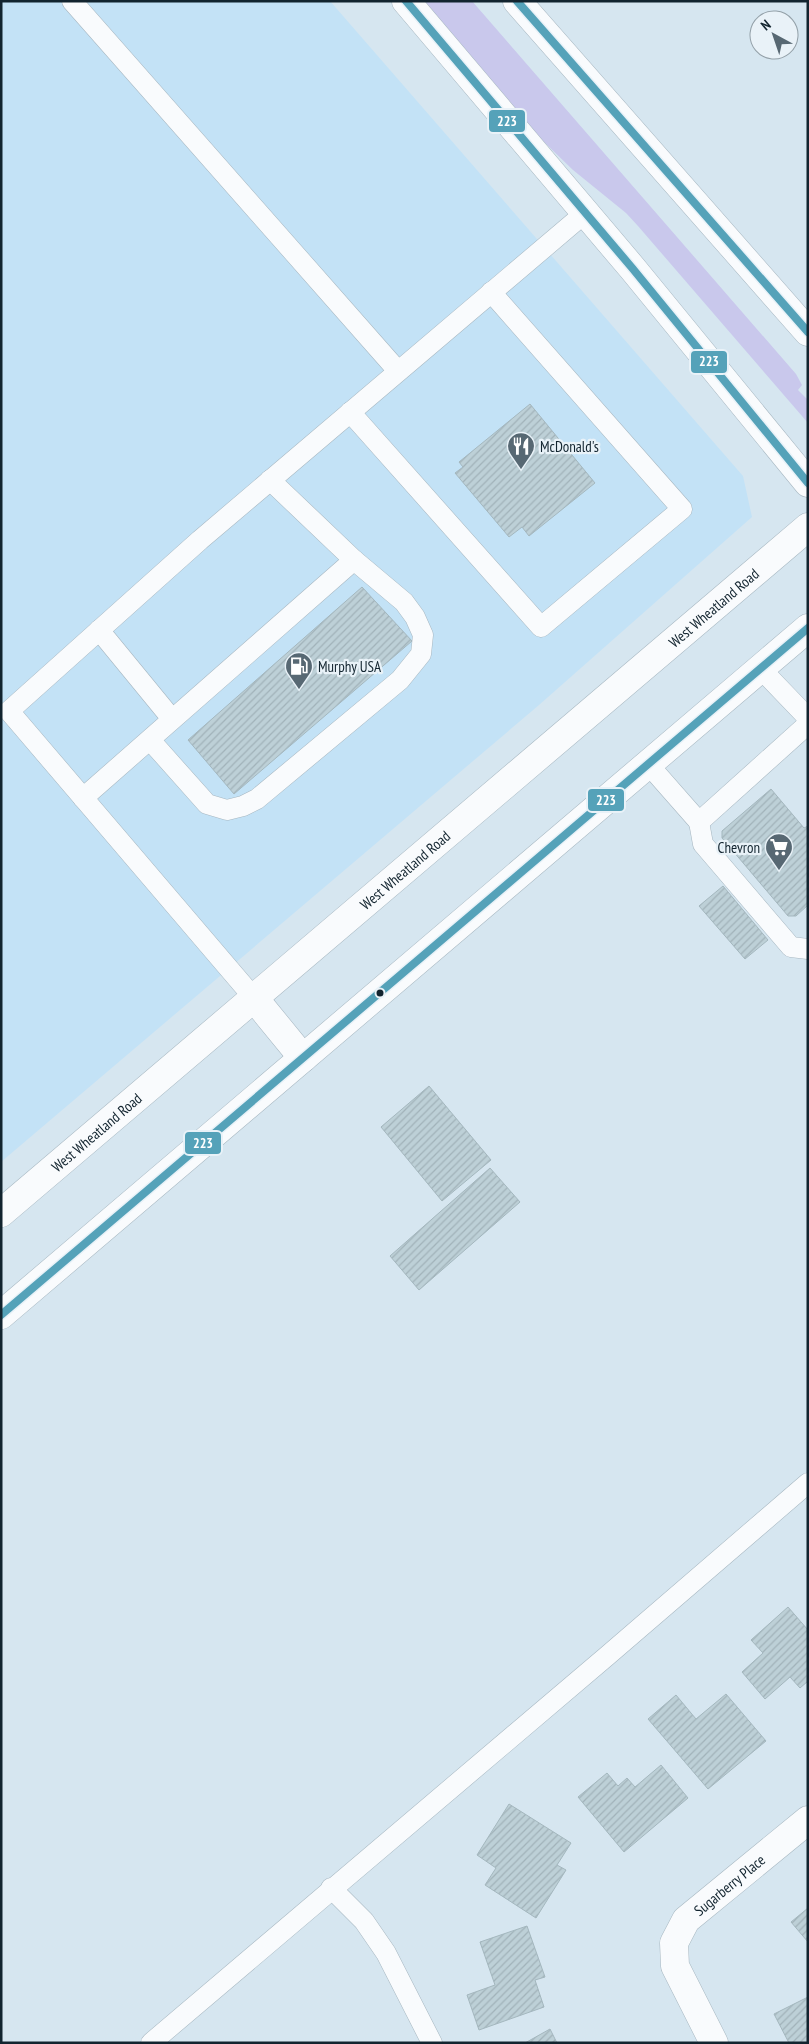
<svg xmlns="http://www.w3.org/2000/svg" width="809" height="2044" viewBox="0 0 809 2044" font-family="'PT Sans Narrow',sans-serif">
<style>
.built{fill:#c3e2f6}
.green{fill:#c9c8ec}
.building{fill:url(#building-hatch);stroke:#a4b7be}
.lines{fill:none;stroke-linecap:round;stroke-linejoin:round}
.service-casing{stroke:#a7b7c1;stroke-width:21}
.minor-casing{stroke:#a7b7c1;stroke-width:29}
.secondary-casing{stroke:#a7b7c1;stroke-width:29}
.service{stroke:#f9fbfd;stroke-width:20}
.minor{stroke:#f9fbfd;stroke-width:28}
.secondary{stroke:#f9fbfd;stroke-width:28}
.bus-1-casing{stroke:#e9f2f8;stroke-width:11}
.bus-1{stroke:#55a2b9;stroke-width:8}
.bus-dot{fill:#12242f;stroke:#e9f2f8;stroke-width:2}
.labels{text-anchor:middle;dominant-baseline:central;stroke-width:4.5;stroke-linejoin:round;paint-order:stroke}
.poi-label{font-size:15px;fill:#12242f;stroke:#e9f2f8;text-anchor:start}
.street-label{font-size:15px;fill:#12242f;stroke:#e9f2f8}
.line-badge{stroke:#e9f2f8;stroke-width:2}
.badge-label{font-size:14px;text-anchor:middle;font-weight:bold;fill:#fff}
</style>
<defs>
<pattern id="building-hatch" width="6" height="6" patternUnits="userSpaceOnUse" patternTransform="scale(1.25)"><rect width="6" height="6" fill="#bdd0d7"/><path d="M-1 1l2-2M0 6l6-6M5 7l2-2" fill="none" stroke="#a1b2b9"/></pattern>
</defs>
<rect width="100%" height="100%" fill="#d6e6f0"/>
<polygon class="built" points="1,1 330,1 743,476 752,517 539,705 1,1162"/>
<polygon class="green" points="420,1 472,1 796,374 802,385 798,390 808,400 808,423 638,226 626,213 573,170 543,141"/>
<g class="building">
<polygon points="530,404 595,483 529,536 522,527 509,537 455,473 463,467 459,462"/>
<polygon points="362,587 412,641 234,794 188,740"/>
<polygon points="771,789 804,828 808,826 808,905 796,916 788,916 722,838 722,831"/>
<polygon points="723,886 768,940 745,959 699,906"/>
<polygon points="429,1086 491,1160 442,1201 381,1127"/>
<polygon points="490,1168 520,1202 419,1290 390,1256"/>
<polygon points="788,1607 808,1630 808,1681 800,1688 790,1677 765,1699 742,1672 763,1653 751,1640"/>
<polygon points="726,1694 766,1741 708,1789 648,1719 676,1695 696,1719"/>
<polygon points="661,1765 688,1798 624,1852 578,1797 607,1773 618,1786 627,1778 635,1787"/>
<polygon points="509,1804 571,1843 557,1865 566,1870 536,1918 485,1885 496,1868 477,1855"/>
<polygon points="808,1908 808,1942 791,1922"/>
<polygon points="527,1926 545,1977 535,1980 544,2007 479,2030 467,1995 495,1985 480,1942"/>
<polygon points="808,1997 808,2043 789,2043 774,2014"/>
<polygon points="550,2029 557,2043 525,2043"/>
</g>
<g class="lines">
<g class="service-casing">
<g id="service">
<polyline points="72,1 398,371"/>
<polyline points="350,412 541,627 682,509 491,292"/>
<polyline points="270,480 354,560"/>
<polyline points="99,630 172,719"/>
<polyline points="760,668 808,718"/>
<polyline points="648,764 699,822 808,724"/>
<polyline points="83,798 354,560 404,602 415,617 423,635 421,654 400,680 257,799 243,806 227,810 207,804 150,740"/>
<polyline points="699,822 703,844 791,947 808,949"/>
<polyline points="254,998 9,711 200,540 585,213"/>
<polyline points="331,1888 364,1921 386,1953 432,2043"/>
<polyline points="151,2043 607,1656 808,1483"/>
</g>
</g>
<g class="minor-casing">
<g id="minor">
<path id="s1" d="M 714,2043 L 675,1966 L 674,1943 L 686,1920 L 808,1820"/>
</g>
</g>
<g class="secondary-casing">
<g id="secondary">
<polyline points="406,1 633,269 808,483"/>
<polyline points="517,1 808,332"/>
<polyline points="254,998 303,1058"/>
<path id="s2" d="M 1,1213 L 808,527"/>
<polyline points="1,1315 808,628"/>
</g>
</g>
<use href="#service" class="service"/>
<use href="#minor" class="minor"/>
<use href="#secondary" class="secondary"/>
<g class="bus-1-casing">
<g id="bus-1">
<polyline points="406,1 633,269 808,483"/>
<polyline points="517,1 808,332"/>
<polyline points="1,1315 808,628"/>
</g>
</g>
<use href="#bus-1" class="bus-1"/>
</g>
<defs>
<g id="restaurant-pin" transform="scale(1.4375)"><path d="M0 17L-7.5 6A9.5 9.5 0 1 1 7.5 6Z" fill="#576873" stroke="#e9f2f8"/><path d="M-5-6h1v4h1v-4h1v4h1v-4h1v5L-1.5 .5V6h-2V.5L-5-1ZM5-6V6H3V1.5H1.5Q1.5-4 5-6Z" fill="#fff"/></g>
<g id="fuel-pin" transform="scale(1.4375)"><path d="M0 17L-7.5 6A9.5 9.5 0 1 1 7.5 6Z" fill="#576873" stroke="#e9f2f8"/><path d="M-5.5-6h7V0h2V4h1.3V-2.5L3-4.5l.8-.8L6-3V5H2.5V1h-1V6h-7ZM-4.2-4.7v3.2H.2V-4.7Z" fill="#fff"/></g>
<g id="supermarket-pin" transform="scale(1.4375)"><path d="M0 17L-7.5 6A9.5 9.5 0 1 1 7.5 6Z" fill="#576873" stroke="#e9f2f8"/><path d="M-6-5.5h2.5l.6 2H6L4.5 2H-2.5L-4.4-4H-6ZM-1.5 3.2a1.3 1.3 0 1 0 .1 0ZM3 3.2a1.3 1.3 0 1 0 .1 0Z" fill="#fff"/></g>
</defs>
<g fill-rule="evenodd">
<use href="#restaurant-pin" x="521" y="446"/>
<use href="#fuel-pin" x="299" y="666"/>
<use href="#supermarket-pin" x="779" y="847"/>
</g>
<circle class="bus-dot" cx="380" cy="993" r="4.5"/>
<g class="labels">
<g class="poi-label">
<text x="540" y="446">McDonald's</text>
<text x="318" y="666">Murphy USA</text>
<text x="760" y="847" text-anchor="end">Chevron</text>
</g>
<g class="street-label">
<text stroke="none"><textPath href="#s2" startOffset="935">West Wheatland Road</textPath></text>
<text stroke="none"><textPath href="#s2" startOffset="530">West Wheatland Road</textPath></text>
<text stroke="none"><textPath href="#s2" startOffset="125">West Wheatland Road</textPath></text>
<text stroke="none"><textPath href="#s1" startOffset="191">Sugarberry Place</textPath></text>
</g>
</g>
<g class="line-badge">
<rect x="488" y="109" width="38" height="24" rx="5" fill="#55a2b9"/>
<rect x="690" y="350" width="38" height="24" rx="5" fill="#55a2b9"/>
<rect x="587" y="788" width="38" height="24" rx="5" fill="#55a2b9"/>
<rect x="184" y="1131" width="38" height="24" rx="5" fill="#55a2b9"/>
</g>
<g class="badge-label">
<text x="507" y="126">223</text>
<text x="709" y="366">223</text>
<text x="606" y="805">223</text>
<text x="203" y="1148">223</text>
</g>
<rect width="809" height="2044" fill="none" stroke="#12242f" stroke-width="5"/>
<g transform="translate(774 35) rotate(320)"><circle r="24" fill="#e9f2f8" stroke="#93a0a8"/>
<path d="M0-4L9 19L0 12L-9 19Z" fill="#576873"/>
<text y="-8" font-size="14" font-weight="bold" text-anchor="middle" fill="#12242f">N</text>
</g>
</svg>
